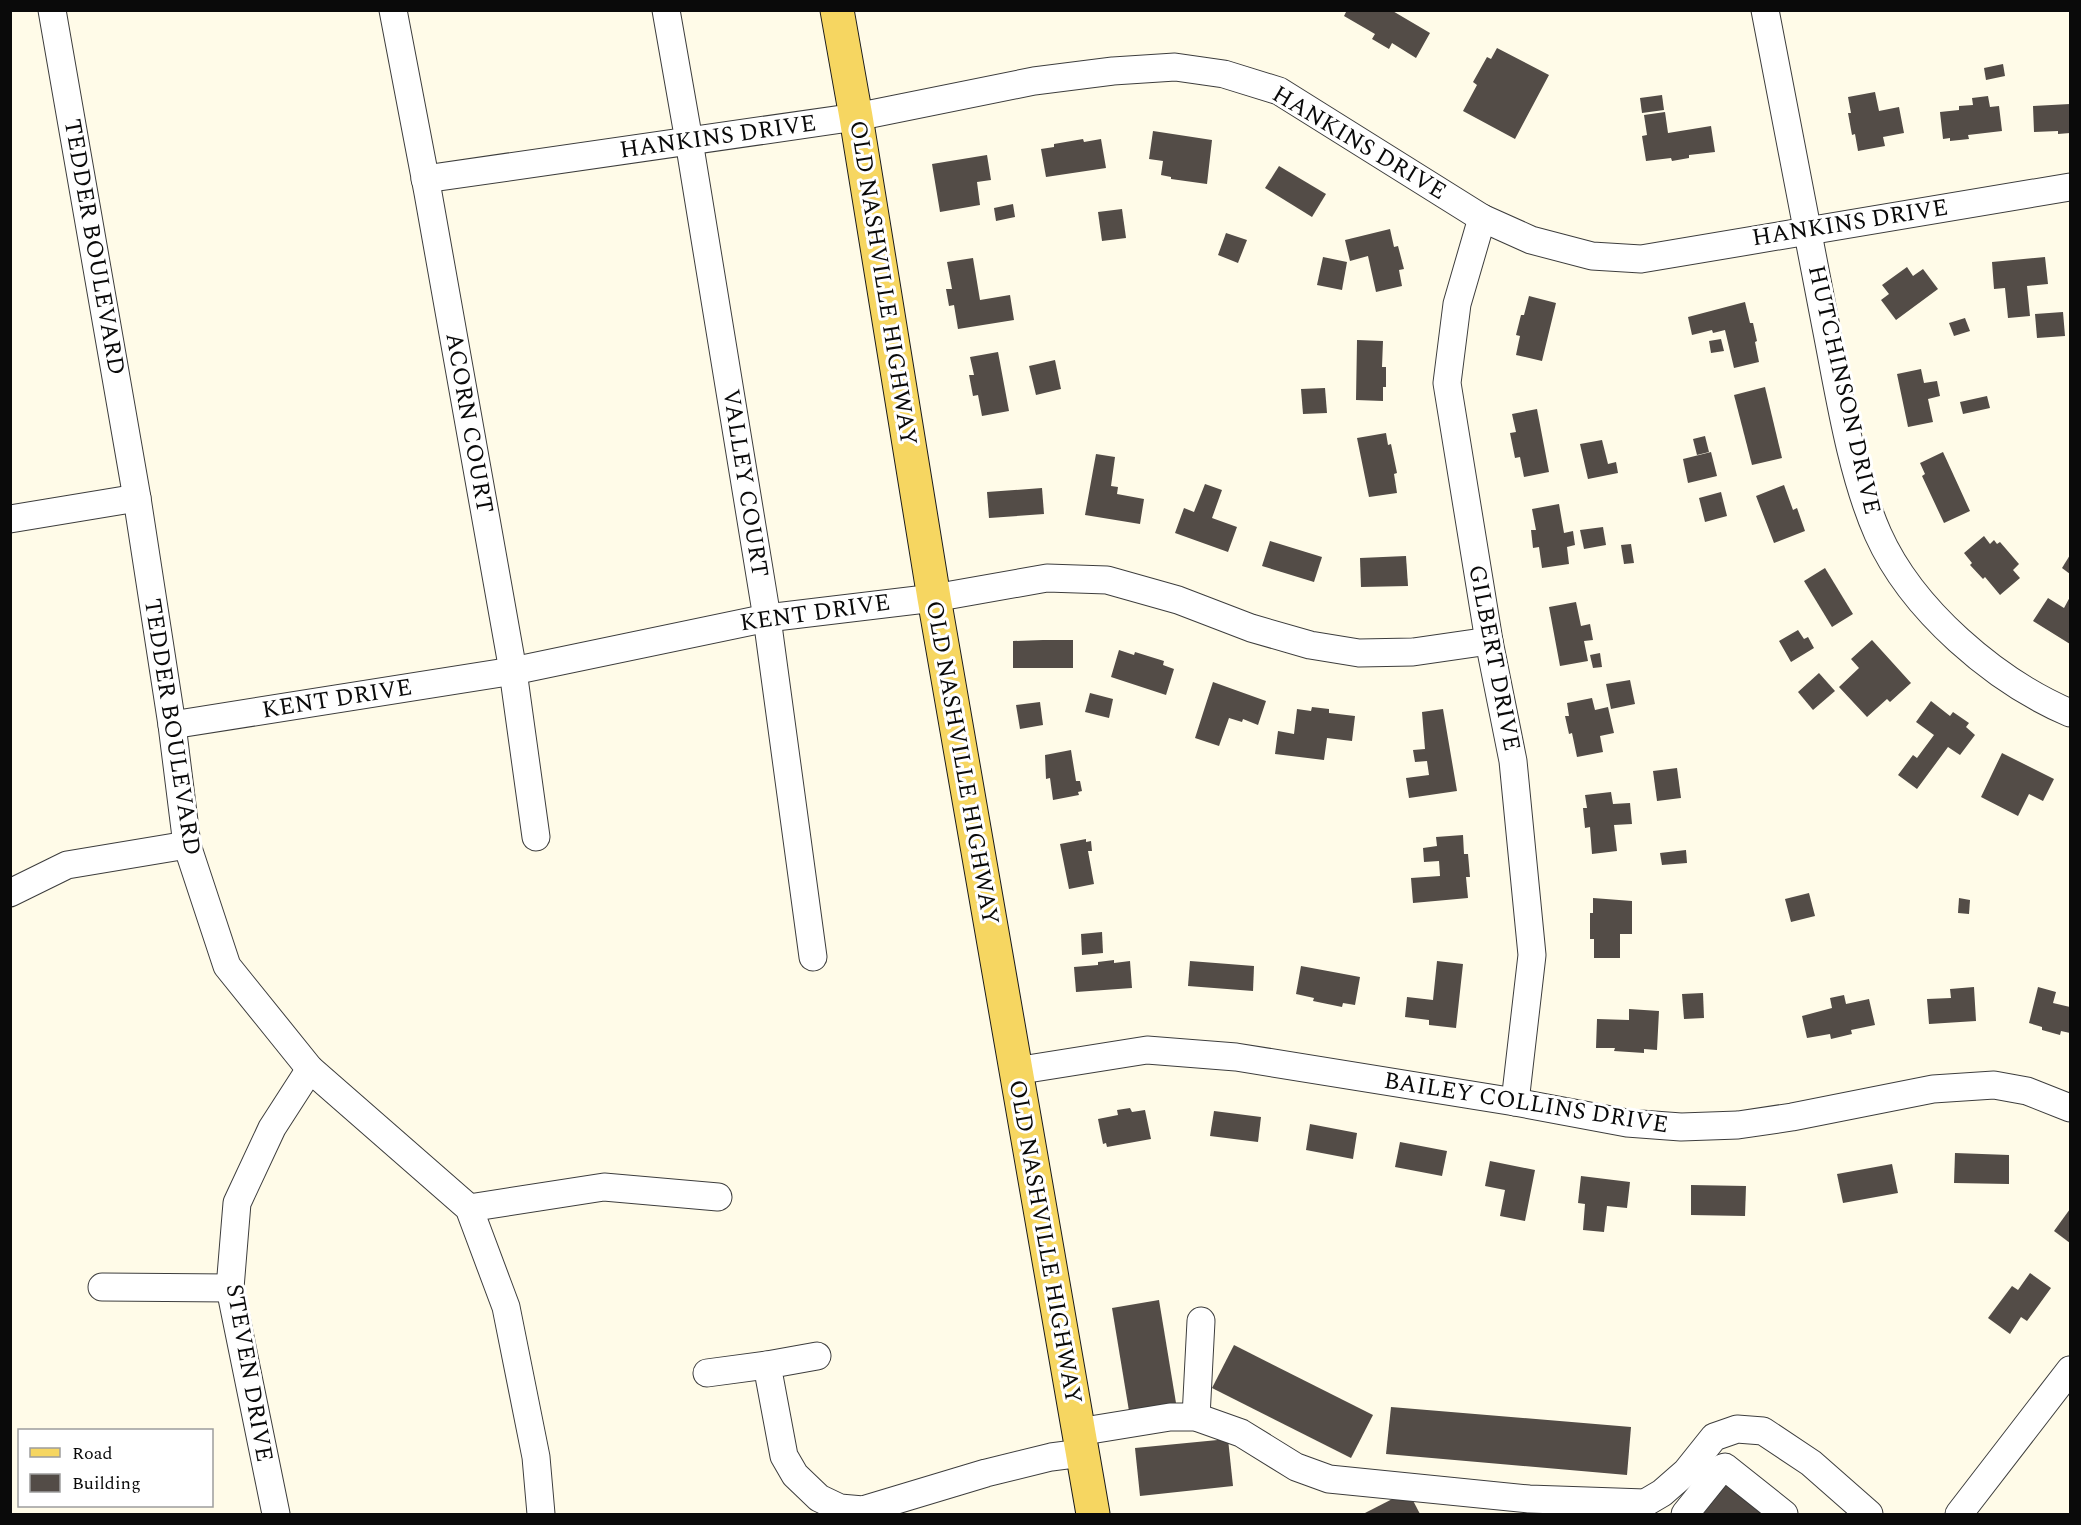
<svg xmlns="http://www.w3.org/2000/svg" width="2081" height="1525" viewBox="0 0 2081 1525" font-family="Spectral,serif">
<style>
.building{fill:#534c47}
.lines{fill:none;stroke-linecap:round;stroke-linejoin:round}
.minor-casing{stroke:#3d3d3d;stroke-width:29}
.major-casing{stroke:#1b1b1b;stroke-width:35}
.minor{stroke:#fff;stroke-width:27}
.major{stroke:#f6d661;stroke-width:33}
.labels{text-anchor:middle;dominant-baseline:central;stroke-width:6;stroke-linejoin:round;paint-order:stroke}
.street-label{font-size:24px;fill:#0a0a0a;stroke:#fff}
</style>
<rect width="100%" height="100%" fill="#fffbe8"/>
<g class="building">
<polygon points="1347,10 1391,10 1430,33 1416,58 1392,43 1389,49 1372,39 1375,34 1344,16"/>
<polygon points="1497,48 1549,75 1515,139 1463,111 1477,85 1473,82 1487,57 1491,59"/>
<polygon points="2003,64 2005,76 1986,80 1984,68"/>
<polygon points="1875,92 1879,111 1899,107 1904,133 1883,137 1885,146 1858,151 1855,134 1852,135 1848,113 1851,113 1848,97"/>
<polygon points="1662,95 1664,110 1642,113 1640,98"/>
<polygon points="1988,96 1990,107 1999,106 2002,131 1968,135 1969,139 1950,141 1950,138 1943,139 1940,112 1959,110 1959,106 1973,105 1972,98"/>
<polygon points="2070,104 2070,133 2058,134 2058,131 2034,132 2033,106"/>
<polygon points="1665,112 1668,133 1711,126 1715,152 1689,155 1689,158 1672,161 1671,158 1646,161 1642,136 1647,135 1644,115"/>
<polygon points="1153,131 1212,140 1207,184 1171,179 1171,177 1161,175 1163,161 1149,159"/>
<polygon points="1083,139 1084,142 1101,139 1106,168 1046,177 1041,149 1054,147 1054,144"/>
<polygon points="987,155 991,180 977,182 980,205 940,212 932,164"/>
<polygon points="1279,166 1326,194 1312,217 1265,188"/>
<polygon points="1013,204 1015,217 996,221 994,208"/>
<polygon points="1122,209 1126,238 1102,241 1098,212"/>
<polygon points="1390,229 1394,247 1398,246 1404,269 1399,270 1402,286 1376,292 1368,256 1350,261 1345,240"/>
<polygon points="1226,233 1247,240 1238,263 1218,255"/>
<polygon points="1323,257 1347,262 1342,290 1317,285"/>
<polygon points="2045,257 2048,284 2027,286 2030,316 2008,318 2005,288 1994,289 1992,262"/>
<polygon points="973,258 980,300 1010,295 1014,320 958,329 954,305 949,306 946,289 952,289 947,262"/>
<polygon points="1907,267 1913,276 1923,269 1938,289 1896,320 1881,300 1889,294 1882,285"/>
<polygon points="1529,296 1556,303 1542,361 1516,355 1520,336 1516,335 1521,315 1524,315"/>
<polygon points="1745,302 1750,323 1753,323 1757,341 1755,342 1759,362 1734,368 1725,330 1713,333 1712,330 1692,335 1688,317"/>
<polygon points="2063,312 2065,336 2037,338 2035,314"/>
<polygon points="1965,318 1970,331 1954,336 1949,323"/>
<polygon points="1721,339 1724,351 1711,353 1709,341"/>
<polygon points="1357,340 1383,341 1382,367 1386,367 1386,387 1383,387 1383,401 1356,400"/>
<polygon points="998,352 1009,411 982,416 978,395 973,396 969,375 974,375 970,357"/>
<polygon points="1055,360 1061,389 1036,395 1029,366"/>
<polygon points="1921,369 1924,383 1937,381 1940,396 1928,399 1933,422 1908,427 1897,374"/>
<polygon points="1765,387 1782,458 1752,465 1734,395"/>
<polygon points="1325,388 1327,413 1303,414 1301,389"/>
<polygon points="1987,396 1990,408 1963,414 1960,402"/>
<polygon points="1537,409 1549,472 1524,477 1520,457 1515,458 1510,433 1516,432 1512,414"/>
<polygon points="1386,433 1388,445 1391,444 1397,473 1394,474 1397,493 1369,497 1357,438"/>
<polygon points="1705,436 1709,452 1697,455 1693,439"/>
<polygon points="1602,440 1608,464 1616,462 1618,473 1588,479 1580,444"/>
<polygon points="1711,452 1717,476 1688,483 1683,459"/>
<polygon points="1943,452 1970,511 1944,523 1922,476 1925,474 1920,463"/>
<polygon points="1096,454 1115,457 1111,486 1118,487 1117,494 1144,499 1140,524 1085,515"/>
<polygon points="1205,484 1222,490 1212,518 1237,527 1228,552 1175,533 1184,508 1194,512"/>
<polygon points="1784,485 1793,510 1797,508 1805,531 1774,543 1756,496"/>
<polygon points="1042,488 1044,514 989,518 987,492"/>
<polygon points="1721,492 1727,516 1705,522 1699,498"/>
<polygon points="1559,504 1564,533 1573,531 1575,545 1567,547 1569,564 1542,568 1539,547 1533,548 1531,530 1536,530 1532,509"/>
<polygon points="1603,527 1606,545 1584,549 1580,530"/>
<polygon points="1984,536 1990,544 1994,540 1997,544 2000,542 2019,564 2013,570 2020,578 2000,595 1985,577 1983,579 1970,565 1972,563 1964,553"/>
<polygon points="1270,541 1322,557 1314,582 1262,566"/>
<polygon points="1631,544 1634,563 1624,564 1621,545"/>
<polygon points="2070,555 2070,574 2062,568"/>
<polygon points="1406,556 1408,586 1361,587 1360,558"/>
<polygon points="1825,568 1853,614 1832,627 1804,581"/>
<polygon points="2070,597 2070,644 2033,621 2048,598 2064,608"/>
<polygon points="1576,602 1581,626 1590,624 1593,640 1584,641 1588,661 1560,666 1549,607"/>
<polygon points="1798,630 1804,639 1808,637 1814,648 1791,662 1779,641"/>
<polygon points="1043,640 1073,640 1073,668 1013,668 1013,641"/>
<polygon points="1872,640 1911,683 1890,702 1887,699 1867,717 1839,687 1859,668 1851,659"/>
<polygon points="1119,650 1134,655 1135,652 1164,661 1163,665 1174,669 1166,695 1111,677"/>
<polygon points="1600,653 1602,667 1593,668 1590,655"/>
<polygon points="1819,673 1835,691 1813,710 1798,692"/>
<polygon points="1630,680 1635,704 1611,709 1606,684"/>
<polygon points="1213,682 1266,701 1258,725 1243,719 1242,722 1229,718 1219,746 1195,738"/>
<polygon points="1090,693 1113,699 1109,718 1085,712"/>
<polygon points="1592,698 1595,710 1608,707 1614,733 1600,736 1603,752 1577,757 1572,733 1569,734 1565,716 1569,716 1567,703"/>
<polygon points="1931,701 1950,716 1953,712 1969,723 1966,727 1975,735 1960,755 1948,747 1917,789 1898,775 1913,755 1917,758 1934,735 1916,722"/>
<polygon points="1040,702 1043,725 1020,729 1016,705"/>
<polygon points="1312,707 1329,709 1329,713 1355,716 1352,741 1327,738 1324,760 1275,754 1278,731 1294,734 1297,709 1311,711"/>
<polygon points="1443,709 1457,791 1409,798 1406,778 1429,775 1427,761 1415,762 1413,750 1425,749 1422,712"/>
<polygon points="1071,750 1076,781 1080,781 1082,791 1078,792 1079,795 1053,800 1050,778 1046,779 1045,755"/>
<polygon points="2002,753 2054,779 2043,801 2029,794 2018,816 1981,797"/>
<polygon points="1677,768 1681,798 1657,801 1653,771"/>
<polygon points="1611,792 1613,804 1630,803 1632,824 1614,825 1617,851 1592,854 1590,827 1585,828 1583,808 1587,808 1585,795"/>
<polygon points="1463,835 1464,854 1468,854 1470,877 1466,877 1468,898 1413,903 1411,878 1440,876 1439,861 1424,862 1423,848 1437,846 1436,837"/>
<polygon points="1086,839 1086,842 1091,841 1092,851 1088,851 1094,884 1069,889 1060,844"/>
<polygon points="1686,850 1687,863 1662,865 1660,853"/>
<polygon points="1809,893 1815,916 1791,922 1785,899"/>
<polygon points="1593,898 1632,901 1632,934 1620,934 1620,958 1594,958 1594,939 1590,939 1590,913 1593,913"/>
<polygon points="1959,898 1970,900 1969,914 1958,913"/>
<polygon points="1102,932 1103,953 1082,955 1081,934"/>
<polygon points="1114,960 1114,963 1130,961 1132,988 1076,992 1074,967 1098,965 1098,962"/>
<polygon points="1190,961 1254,966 1253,991 1188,986"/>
<polygon points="1437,961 1463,964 1456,1028 1429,1025 1429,1020 1405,1017 1407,997 1433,1000"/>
<polygon points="1301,966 1360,977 1355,1005 1343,1003 1342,1007 1313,1001 1314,998 1296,994"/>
<polygon points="1974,987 1976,1021 1929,1024 1927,999 1951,998 1950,989"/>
<polygon points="2038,987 2056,992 2053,1003 2070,1007 2070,1033 2061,1031 2060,1035 2042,1030 2042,1027 2029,1023"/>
<polygon points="1703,993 1704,1018 1684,1019 1682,994"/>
<polygon points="1844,995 1846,1004 1869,999 1875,1025 1851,1030 1852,1034 1831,1039 1830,1034 1807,1038 1802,1016 1832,1008 1830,998"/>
<polygon points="1629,1009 1659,1011 1657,1050 1644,1049 1644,1053 1614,1051 1615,1048 1596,1048 1597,1019 1629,1020"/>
<polygon points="1130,1108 1132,1112 1145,1110 1151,1139 1107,1147 1106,1143 1103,1144 1098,1119 1118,1115 1117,1110"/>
<polygon points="1214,1111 1261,1117 1258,1142 1210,1136"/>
<polygon points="1310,1124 1357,1133 1353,1159 1306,1150"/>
<polygon points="1400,1142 1447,1151 1442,1176 1395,1167"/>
<polygon points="1955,1153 2009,1155 2009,1184 1954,1183"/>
<polygon points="1490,1161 1535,1170 1525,1221 1500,1216 1505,1190 1485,1186"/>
<polygon points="1892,1164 1898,1193 1843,1203 1837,1174"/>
<polygon points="1581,1176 1630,1182 1627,1208 1607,1206 1604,1232 1583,1230 1585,1204 1578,1203"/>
<polygon points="1691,1185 1746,1186 1745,1216 1691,1215"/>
<polygon points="2070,1209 2070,1243 2054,1231"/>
<polygon points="2030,1273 2051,1288 2027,1321 2021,1317 2010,1334 1988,1318 2012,1286 2018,1290"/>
<polygon points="1159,1300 1176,1403 1129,1411 1112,1308"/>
<polygon points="1234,1345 1373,1415 1351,1458 1212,1388"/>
<polygon points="1391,1407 1631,1427 1627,1475 1386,1454"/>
<polygon points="1228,1439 1233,1486 1140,1496 1135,1448"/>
<polygon points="1729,1479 1773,1514 1706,1514 1703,1512"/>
<polygon points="1408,1491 1420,1514 1363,1514"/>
</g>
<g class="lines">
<g class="minor-casing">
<g id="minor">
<polyline points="52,10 137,498 172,725 187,845 227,966 310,1069 469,1208 506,1307 536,1457 541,1514"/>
<polyline points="393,10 428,193 513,671 536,837"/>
<polyline points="666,10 689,141 767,618 813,957"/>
<path d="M 1765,10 C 1785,116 1805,222 1826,327 C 1839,393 1851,473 1878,534 C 1912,610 1995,681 2070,713"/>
<polyline points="425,179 856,117 1034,81 1113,71 1175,67 1224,74 1279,91 1482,218 1531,240 1592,256 1641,259 2070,187"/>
<polyline points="1482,218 1457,304 1447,383 1489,641 1513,761 1532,955 1515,1102"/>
<polyline points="10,519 137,498"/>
<polyline points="172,725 513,671 767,618 934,598 1047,578 1107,580 1178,600 1251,628 1310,645 1359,653 1413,652 1489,641"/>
<polyline points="10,893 67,865 187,845"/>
<polyline points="1015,1071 1147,1050 1236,1057 1515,1102 1627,1123 1681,1127 1738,1125 1792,1117 1933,1089 1994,1085 2027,1091 2070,1108"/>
<polyline points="469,1208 604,1187 718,1197"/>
<polyline points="102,1287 230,1288"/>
<polyline points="817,1356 767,1365 784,1456 795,1475 819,1498 840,1508 863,1510 986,1473 1051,1457 1082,1453"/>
<polyline points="707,1373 767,1365"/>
<polyline points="1196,1417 1201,1321"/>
<polyline points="1078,1432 1170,1417 1196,1417 1241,1433 1296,1467 1329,1479 1529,1499 1645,1503 1662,1493 1686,1472 1714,1437 1737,1429 1763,1431 1811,1463 1869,1514"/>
<polyline points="276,1514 230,1288 237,1203 272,1128 310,1069"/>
<polyline points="1685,1514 1722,1468 1725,1467 1784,1514"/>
<polyline points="1959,1514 2070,1370"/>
</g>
</g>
<g class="major-casing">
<polyline id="major" points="837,10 856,117 934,598 1093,1514"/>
</g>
<use href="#minor" class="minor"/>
<use href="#major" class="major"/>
</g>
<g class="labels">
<g class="street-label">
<text transform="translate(718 137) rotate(-8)">HANKINS DRIVE</text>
<text transform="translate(1359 143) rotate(31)">HANKINS DRIVE</text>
<text transform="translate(1850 223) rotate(-9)">HANKINS DRIVE</text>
<text transform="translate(94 247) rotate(80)">TEDDER BOULEVARD</text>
<text transform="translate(883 283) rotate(81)">OLD NASHVILLE HIGHWAY</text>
<text transform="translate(1844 390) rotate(77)">HUTCHINSON DRIVE</text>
<text transform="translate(469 423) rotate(80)">ACORN COURT</text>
<text transform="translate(745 483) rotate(81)">VALLEY COURT</text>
<text transform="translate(815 613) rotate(-8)">KENT DRIVE</text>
<text transform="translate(1494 658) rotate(79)">GILBERT DRIVE</text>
<text transform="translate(337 699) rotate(-9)">KENT DRIVE</text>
<text transform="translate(172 727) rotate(81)">TEDDER BOULEVARD</text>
<text transform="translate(962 763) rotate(80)">OLD NASHVILLE HIGHWAY</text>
<text transform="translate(1526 1103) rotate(9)">BAILEY COLLINS DRIVE</text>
<text transform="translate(1045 1242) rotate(80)">OLD NASHVILLE HIGHWAY</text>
<text transform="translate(249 1373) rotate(80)">STEVEN DRIVE</text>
</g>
</g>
<rect width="2081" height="1525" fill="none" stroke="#0a0a0a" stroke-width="24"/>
<rect x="18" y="1429" width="195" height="78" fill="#ffffff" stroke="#9d9d9d" stroke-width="1.5"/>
<rect x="30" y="1448" width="30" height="9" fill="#f6d661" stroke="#9d9d9d" stroke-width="1.5"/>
<text x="72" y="1459" font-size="18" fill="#0a0a0a">Road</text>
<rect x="30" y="1474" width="30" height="18" fill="#534c47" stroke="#9d9d9d" stroke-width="1.5"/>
<text x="72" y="1489" font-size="18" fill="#0a0a0a">Building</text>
</svg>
